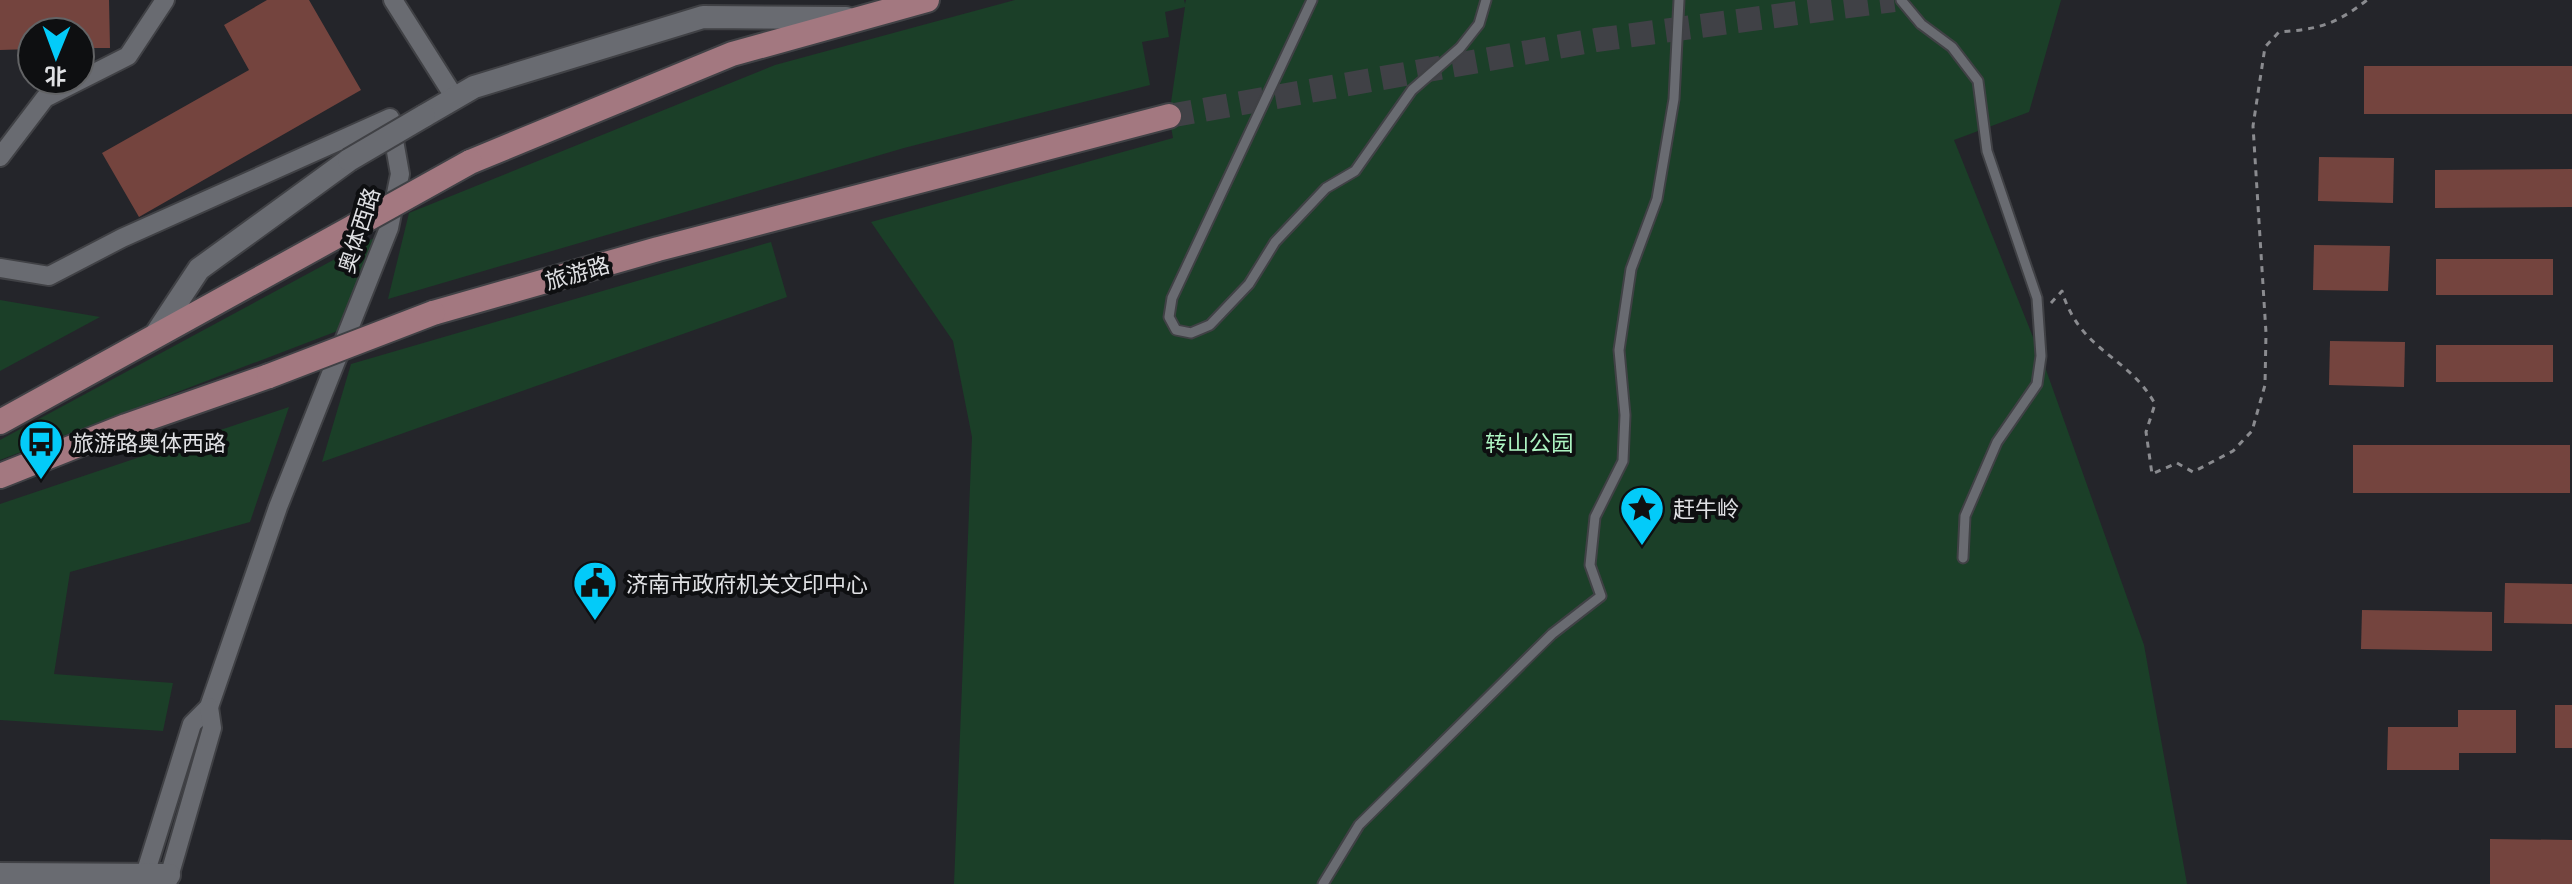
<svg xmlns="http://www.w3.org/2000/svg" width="2572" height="884" viewBox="0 0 2572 884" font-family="'Open Sans','Noto Sans SC',sans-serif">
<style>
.green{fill:#1b3f28}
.building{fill:#74443e}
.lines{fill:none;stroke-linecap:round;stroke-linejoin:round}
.primary-tunnel{stroke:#404146;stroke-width:24;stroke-dasharray:24 12;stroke-linecap:butt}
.service-casing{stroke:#404145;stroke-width:13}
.minor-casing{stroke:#404145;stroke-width:22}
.tertiary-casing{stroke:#404145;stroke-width:26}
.primary-casing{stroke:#404145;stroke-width:28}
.path{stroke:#8a8b8f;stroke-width:3;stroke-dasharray:6 6;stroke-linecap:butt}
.service{stroke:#696b71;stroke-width:9}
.minor{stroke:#696b71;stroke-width:18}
.tertiary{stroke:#696b71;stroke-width:22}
.primary{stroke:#a37880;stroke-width:24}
.tertiary-bridge-casing{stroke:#404145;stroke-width:26;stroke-linecap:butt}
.primary-bridge-casing{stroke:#404145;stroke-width:28;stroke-linecap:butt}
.tertiary-bridge{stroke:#696b71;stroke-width:22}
.primary-bridge{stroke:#a37880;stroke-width:24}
.labels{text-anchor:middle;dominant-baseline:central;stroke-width:8;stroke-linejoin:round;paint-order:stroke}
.street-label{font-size:22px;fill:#e0e1e4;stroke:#0e0f11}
.poi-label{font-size:22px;fill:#e0e1e4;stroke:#0e0f11;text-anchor:start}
.park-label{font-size:22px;fill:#aef5c3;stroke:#0e0f11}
</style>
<rect width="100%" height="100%" fill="#24252a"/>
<g class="green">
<polygon points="1015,0 1184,0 1185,4 1186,0 2061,0 2029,112 1954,140 2045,367 2144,645 2187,884 954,884 972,437 953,341 871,222 1173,138 1169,116 1185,7 1165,12 1169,37 1142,42 1150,85 904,148 388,299 409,213 775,65"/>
<polygon points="374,238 340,330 0,460 0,440"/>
<polygon points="771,242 787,297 322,462 351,364"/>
<polygon points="0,300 100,317 0,371"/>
<polygon points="289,407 250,522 70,572 54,674 173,683 163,731 0,720 0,504"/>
</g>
<g class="building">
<polygon points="0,0 109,0 110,48 80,48 80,32 32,32 32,49 0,50"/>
<polygon points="267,0 309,0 361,90 139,217 102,153 249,70 224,25"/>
<rect x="2364" y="66" width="208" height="48"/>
<polygon points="2319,157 2394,158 2393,203 2318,201"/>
<polygon points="2572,169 2572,207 2435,208 2435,170"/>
<polygon points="2314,245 2390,246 2388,291 2313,290"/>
<rect x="2436" y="259" width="117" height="36"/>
<polygon points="2330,341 2405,342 2404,387 2329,385"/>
<rect x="2436" y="345" width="117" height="37"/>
<rect x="2353" y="445" width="217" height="48"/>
<polygon points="2505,583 2572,584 2572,624 2504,623"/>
<polygon points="2362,610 2492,612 2492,651 2361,649"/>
<rect x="2555" y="705" width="17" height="43"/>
<polygon points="2458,710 2516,710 2516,753 2459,753 2459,770 2387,770 2388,727 2458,727"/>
<polygon points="2490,839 2572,840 2572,884 2490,884"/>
</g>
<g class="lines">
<polyline class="primary-tunnel" points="1169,116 1596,40 1894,0"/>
<g class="service-casing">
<g id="service">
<polyline points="1312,0 1172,298 1169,317 1176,330 1191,333 1210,325 1249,284 1275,242 1326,188 1355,171 1412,90 1460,48 1479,24 1486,0"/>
<polyline points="1901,0 1921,24 1952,47 1978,81 1987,151 2037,298 2041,356 2037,384 1997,442 1965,516 1963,558"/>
<polyline points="1323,884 1359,825 1552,634 1601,596 1590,565 1595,517 1623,461 1625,415 1619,350 1631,269 1657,199 1674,99 1679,0"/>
</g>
</g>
<g class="minor-casing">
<g id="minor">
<polyline points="393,0 455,98"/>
<polyline points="0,157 45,98 128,56 165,0"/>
<polyline points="0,268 49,276 122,238 390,118 400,174 389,228 278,507 209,707 192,724 142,884"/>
<polyline points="167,884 212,728 209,707"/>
</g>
</g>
<g class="tertiary-casing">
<g id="tertiary">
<polyline points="424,116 474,87 703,17 846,18"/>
<polyline points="154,337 199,269 349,160"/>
<polyline points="0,874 169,875"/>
</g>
</g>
<g class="primary-casing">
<g id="primary">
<polyline points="470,162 732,54 927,0"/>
<polyline points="433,313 658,249 1169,116"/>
<polyline points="0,422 355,226"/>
<polyline points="0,476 126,426 269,376"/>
</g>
</g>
<path class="path" d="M 2051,303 L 2062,291 C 2080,352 2128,355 2155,404 L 2146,432 L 2152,474 L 2177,463 L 2193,472 L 2233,451 L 2252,431 L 2265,385 L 2266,333 L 2253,126 L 2265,47 L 2279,32 C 2319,29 2335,25 2367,0"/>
<use href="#service" class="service"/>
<use href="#minor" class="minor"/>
<use href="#tertiary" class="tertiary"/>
<use href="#primary" class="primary"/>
<g class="tertiary-bridge-casing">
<polyline id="tertiary-bridge" points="349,160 424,116"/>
</g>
<g class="primary-bridge-casing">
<g id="primary-bridge">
<polyline points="355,226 470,162"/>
<polyline points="269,376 433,313"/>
</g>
</g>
<use href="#tertiary-bridge" class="tertiary-bridge"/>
<use href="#primary-bridge" class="primary-bridge"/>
</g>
<defs>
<g id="bus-pin" transform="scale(2.3)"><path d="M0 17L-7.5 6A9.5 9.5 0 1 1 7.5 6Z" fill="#03cbf9" stroke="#0e0f11"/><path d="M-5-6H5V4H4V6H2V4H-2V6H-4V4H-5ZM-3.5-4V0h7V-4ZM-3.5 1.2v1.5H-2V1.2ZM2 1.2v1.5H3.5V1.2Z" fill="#111"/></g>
<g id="sight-pin" transform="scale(2.3)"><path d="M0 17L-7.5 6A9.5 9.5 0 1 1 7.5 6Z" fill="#03cbf9" stroke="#0e0f11"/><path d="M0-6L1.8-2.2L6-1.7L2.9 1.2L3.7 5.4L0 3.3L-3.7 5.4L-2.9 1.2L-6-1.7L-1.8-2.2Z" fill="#111"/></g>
<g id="civic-pin" transform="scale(2.3)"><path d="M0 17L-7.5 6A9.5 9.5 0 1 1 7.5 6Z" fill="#03cbf9" stroke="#0e0f11"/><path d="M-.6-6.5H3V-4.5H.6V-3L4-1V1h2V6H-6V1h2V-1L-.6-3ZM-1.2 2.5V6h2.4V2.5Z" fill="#111"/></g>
</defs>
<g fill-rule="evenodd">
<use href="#bus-pin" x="41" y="442"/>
<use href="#sight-pin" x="1642" y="508"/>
<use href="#civic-pin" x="595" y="583"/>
</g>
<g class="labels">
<g class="street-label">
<text transform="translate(358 230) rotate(-72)">奥体西路</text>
<text transform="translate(577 272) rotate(-16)">旅游路</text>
</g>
<g class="poi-label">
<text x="72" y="442">旅游路奥体西路</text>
<text x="1673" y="508">赶牛岭</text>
<text x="626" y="583">济南市政府机关文印中心</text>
</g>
<g class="park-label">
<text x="1529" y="442">转山公园</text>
</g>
</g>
<g transform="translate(56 56) rotate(181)"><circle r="38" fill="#0e0f11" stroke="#626365" stroke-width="2"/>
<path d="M0-6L14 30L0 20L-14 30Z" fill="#03cbf9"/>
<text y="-12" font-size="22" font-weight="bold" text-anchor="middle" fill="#e0e1e4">北</text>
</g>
</svg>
